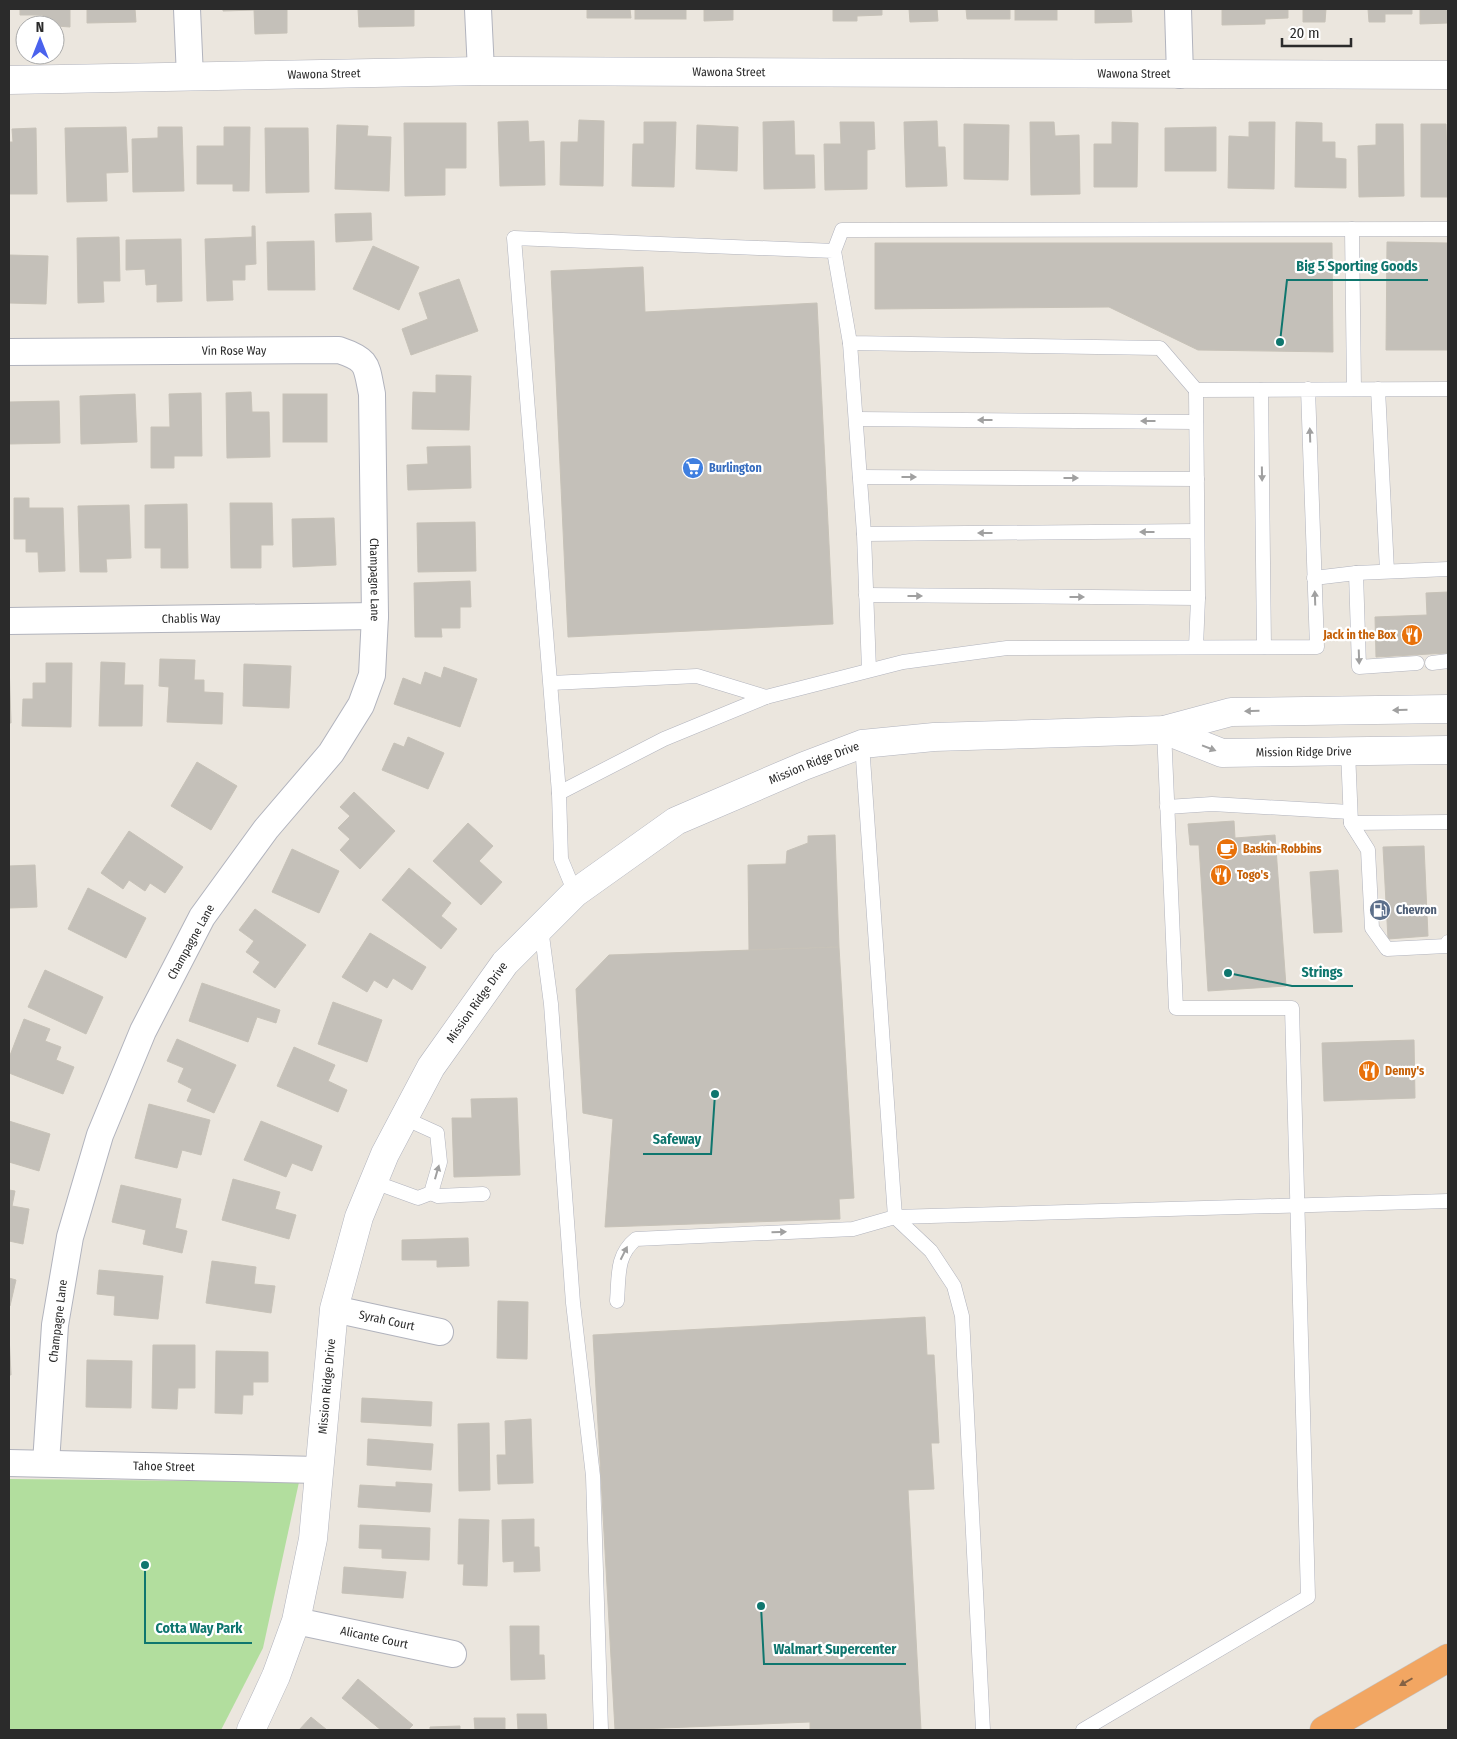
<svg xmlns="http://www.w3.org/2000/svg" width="1457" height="1739" viewBox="0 0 1457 1739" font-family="'Fira Sans Condensed',sans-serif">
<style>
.green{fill:#b2de9e}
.building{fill:#c4c0b9;stroke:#c7c2b8}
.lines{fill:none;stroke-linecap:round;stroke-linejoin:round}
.lane-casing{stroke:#b1b3bd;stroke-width:15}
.street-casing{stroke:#b1b3bd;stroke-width:28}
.secondary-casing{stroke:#b1b3bd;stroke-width:29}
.highway-casing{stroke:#c4c4c4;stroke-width:29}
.lane{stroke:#fff;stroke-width:14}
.street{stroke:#fff;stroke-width:26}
.secondary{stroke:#fff;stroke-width:28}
.highway{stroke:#f2a662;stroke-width:28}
.oneway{fill:#a0a0a0}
.oneway2{fill:#856244}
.labels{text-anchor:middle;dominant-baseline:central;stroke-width:4.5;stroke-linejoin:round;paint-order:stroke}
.street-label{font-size:12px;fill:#2b2b2b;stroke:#fff}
.shop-label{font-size:12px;font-weight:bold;fill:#366cbe;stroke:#fff;text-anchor:start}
.food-label{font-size:12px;font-weight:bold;fill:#c56008;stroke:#fff;text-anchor:start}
.service-label{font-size:12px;font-weight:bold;fill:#4e5e75;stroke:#fff;text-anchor:start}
.leader{fill:none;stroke:#0f766e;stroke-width:2}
.callout-dot{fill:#0f766e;stroke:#fff;stroke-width:2}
.callout-label{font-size:14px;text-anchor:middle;font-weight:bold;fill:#0f766e;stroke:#fff;stroke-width:4.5;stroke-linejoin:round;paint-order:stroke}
</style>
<rect width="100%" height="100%" fill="#ebe6de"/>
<polygon class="green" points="9,1479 299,1482 263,1648 221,1730 9,1730"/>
<g class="building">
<polygon points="20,9 70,9 70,27 43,25 43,15 20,15"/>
<polygon points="87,9 135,9 136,22 87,23"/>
<polygon points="223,9 287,9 287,33 255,34 254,10 223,11"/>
<polygon points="358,9 414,9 414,26 359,27"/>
<polygon points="587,9 630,9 631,18 587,18"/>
<rect x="635" y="9" width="51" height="10"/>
<polygon points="704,9 741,9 733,9 733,20 704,21"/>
<polygon points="833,9 882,9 882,15 857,16 857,21 833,21"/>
<polygon points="887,9 937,9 938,21 910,22 909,9"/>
<polygon points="966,9 1010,9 1010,19 967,19"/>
<rect x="1015" y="9" width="42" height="11"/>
<polygon points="1095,9 1131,9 1132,22 1095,23"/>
<polygon points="1222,9 1288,9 1288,18 1265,19 1265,24 1222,25"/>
<polygon points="1303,9 1326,9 1325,22 1303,22"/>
<polygon points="1368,9 1412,9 1412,14 1385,14 1385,22 1369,22"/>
<polygon points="1420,9 1448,9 1448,23 1420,24"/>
<polygon points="579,120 604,121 603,186 560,185 561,142 578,142"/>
<polygon points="528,121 529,142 544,141 545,185 500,186 498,122"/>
<polygon points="794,121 795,155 814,155 815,188 764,189 763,122"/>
<polygon points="937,121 938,147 945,147 947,186 906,187 904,122"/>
<polygon points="644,122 676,122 674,187 632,186 633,144 644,144"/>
<polygon points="840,122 874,122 875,149 867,150 867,189 825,190 824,144 841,144"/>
<polygon points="1030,122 1054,122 1055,136 1079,135 1080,194 1031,195"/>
<polygon points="1112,122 1138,123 1137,187 1094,187 1094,144 1112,144"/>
<polygon points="1249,122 1275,122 1274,189 1228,188 1229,136 1249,137"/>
<polygon points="1296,122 1322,123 1322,142 1335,142 1335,158 1346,159 1346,188 1295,187"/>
<polygon points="404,123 466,123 466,168 445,168 445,195 405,196"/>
<polygon points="964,124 1009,125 1008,180 964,179"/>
<polygon points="1376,124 1403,124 1404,196 1359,197 1358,146 1376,145"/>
<polygon points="1421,124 1446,124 1448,197 1421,197"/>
<polygon points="337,125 368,126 367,136 391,137 389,191 335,189"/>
<polygon points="697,125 738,127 737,171 696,169"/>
<polygon points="126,127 128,172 106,173 107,201 67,202 65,128"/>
<polygon points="158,127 182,127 184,191 133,192 132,139 158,138"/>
<polygon points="224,127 250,127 249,191 233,191 233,184 197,184 197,146 224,146"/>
<polygon points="1216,127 1216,171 1165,171 1165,128"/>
<polygon points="36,128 37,194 9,194 9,142 13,142 12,129"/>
<polygon points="265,128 308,128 309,192 266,193"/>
<polygon points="371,213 372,240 336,242 335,214"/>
<polygon points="252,226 255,226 256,264 245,265 245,280 232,280 233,300 207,301 205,239 252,237"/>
<polygon points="119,237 120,281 103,281 104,302 78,303 77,238"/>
<polygon points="181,239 182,301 157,302 157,284 146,285 145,269 126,270 126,240"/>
<polygon points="314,241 315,290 268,290 267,242"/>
<polygon points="1387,242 1448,243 1448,350 1386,350"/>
<polygon points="875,243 1332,243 1333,352 1198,350 1109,307 875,309"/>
<polygon points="373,246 419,267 399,310 353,289"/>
<polygon points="9,255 48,256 46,304 9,303"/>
<polygon points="643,267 645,312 817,303 833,624 568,637 551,271"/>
<polygon points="459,279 478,331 411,355 402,329 428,319 419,293"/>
<polygon points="436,375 471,376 469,430 412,429 413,392 436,393"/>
<polygon points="251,392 252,412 269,412 270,457 227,458 226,393"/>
<polygon points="201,393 202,456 174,456 174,468 151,468 151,427 170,427 169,394"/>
<polygon points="135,394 137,442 81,444 80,396"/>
<rect x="283" y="394" width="44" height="48"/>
<polygon points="59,401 60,443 9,444 9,402"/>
<polygon points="470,446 471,488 408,490 407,465 428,464 427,447"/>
<polygon points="14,498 29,498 29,508 63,508 65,571 39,572 38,552 26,552 26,539 14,539"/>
<polygon points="230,503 272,503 273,545 261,545 261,568 231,568"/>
<polygon points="187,504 188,568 161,568 161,548 145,548 145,505"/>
<polygon points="129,505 131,558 106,559 107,572 80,572 78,506"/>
<polygon points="334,518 336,565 293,567 292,519"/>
<polygon points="475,522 476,571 418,572 417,523"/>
<polygon points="470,581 471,607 460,607 460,628 441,628 442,637 415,637 414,583"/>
<polygon points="1448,592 1448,653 1376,657 1375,617 1427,615 1426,593"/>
<polygon points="160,659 195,660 194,680 204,680 204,692 223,693 222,724 167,722 169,687 159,686"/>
<polygon points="101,662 125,663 124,685 143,685 142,726 99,726"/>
<polygon points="9,663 11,723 9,723"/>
<polygon points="46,663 72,663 71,727 22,726 23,699 33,699 33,683 46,683"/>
<polygon points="244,664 291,666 289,708 243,706"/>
<polygon points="444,667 477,679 460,727 394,704 403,678 421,685 425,672 441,678"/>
<polygon points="408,737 444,753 428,789 382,770 394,743 404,747"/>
<polygon points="197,762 237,786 211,830 171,806"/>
<polygon points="354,792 395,831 360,869 340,850 350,839 338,828 350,816 340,807"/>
<polygon points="1234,821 1235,838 1275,835 1286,986 1208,991 1199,845 1190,845 1188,824"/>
<polygon points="468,823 493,846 479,861 502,882 481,905 433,861"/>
<polygon points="129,831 183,867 165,893 150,883 145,891 129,880 123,889 101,873"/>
<polygon points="835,835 839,947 749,950 748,865 786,864 787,851 808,843 808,836"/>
<polygon points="1424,846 1428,936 1388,939 1383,847"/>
<polygon points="292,849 339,871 319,913 272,892"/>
<polygon points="35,865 37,907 9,908 9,866"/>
<polygon points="409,868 451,903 441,916 457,929 441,949 382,900"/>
<polygon points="1338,870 1342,932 1314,933 1310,872"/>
<polygon points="88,888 146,918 126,958 68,929"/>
<polygon points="255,909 306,945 275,988 253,972 260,962 246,952 254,941 239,930"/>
<polygon points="370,933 426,967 412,990 393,978 387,988 374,980 367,992 342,977"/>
<polygon points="839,947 854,1198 839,1199 840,1219 605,1227 613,1119 583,1113 576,989 609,955"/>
<polygon points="45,970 103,997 86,1034 28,1007"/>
<polygon points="202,983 280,1010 276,1023 257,1017 248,1042 189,1021"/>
<polygon points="333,1002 382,1020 367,1062 318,1044"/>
<polygon points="24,1019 50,1029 45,1041 61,1047 56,1060 74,1067 63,1094 9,1073 9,1058"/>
<polygon points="177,1039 236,1065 214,1113 187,1101 192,1089 178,1082 184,1068 167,1061"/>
<polygon points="1414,1040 1415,1098 1324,1101 1322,1043"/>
<polygon points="294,1047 335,1065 328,1081 347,1090 338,1112 277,1086"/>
<polygon points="517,1098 520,1175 454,1177 452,1118 472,1118 471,1099"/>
<polygon points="149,1104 210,1120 201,1155 182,1150 177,1168 135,1158"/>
<polygon points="9,1121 50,1134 39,1171 9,1162"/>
<polygon points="261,1121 322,1146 312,1171 292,1163 286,1177 244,1160"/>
<polygon points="233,1179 280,1192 275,1209 296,1215 289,1239 222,1220"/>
<polygon points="121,1185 181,1199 175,1228 187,1231 182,1253 143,1244 146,1230 112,1222"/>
<polygon points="9,1190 15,1191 12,1206 29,1209 23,1244 9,1241"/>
<polygon points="468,1238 469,1266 437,1267 437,1260 402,1260 402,1240"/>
<polygon points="212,1261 256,1267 254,1284 275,1286 271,1313 206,1303"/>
<polygon points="99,1270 163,1276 158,1319 114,1315 115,1296 97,1294"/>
<polygon points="9,1278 16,1280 10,1306 9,1305"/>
<polygon points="498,1301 528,1302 527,1359 497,1358"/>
<polygon points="925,1317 927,1355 934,1355 939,1443 931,1443 934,1489 908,1490 921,1730 810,1730 810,1722 615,1730 593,1335"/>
<polygon points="9,1335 11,1375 9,1375"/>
<polygon points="153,1345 195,1345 195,1388 178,1388 177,1409 152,1408"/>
<polygon points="216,1351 268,1352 268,1382 253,1382 253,1395 243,1395 242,1414 215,1413"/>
<polygon points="87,1360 132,1361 131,1408 86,1407"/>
<polygon points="362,1398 432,1402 431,1426 361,1422"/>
<polygon points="531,1419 533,1483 498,1484 497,1455 506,1455 505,1421"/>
<polygon points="489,1423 490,1490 459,1491 458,1424"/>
<polygon points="368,1439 433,1444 431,1470 367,1465"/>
<polygon points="396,1482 432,1484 430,1512 358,1507 360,1485 396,1487"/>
<polygon points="459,1519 489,1520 487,1586 463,1585 464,1564 458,1564"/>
<polygon points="534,1519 534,1547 539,1547 540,1571 514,1572 514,1561 503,1562 502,1520"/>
<polygon points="360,1525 430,1528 429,1560 382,1558 382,1549 359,1548"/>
<polygon points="344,1567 406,1572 403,1598 342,1593"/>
<polygon points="510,1626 539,1626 539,1655 544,1655 545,1679 511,1680"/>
<polygon points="358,1679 413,1725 408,1730 381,1730 342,1698"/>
<polygon points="517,1714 546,1714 547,1730 518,1730"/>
<polygon points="311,1717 327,1730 299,1730"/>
<polygon points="474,1718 505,1718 505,1730 475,1730"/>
<polygon points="460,1726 460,1730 430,1730 430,1727"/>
</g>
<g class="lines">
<g class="lane-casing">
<g id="lane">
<polyline points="1352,229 1354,389"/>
<polyline points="834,251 842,230 1448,229"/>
<polyline points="850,343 864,534 869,670"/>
<path d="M 1308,389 L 1317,647 L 1007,648 L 903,662 L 766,697 L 664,739 L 559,793 L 514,238 L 834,251 L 850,343 L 1160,348 L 1196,390 C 1280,390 1364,389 1448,389"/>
<polyline points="1378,389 1387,571"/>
<polyline points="1261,390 1264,647"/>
<polyline points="857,419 1196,422"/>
<polyline points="860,477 1197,479"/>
<polyline points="864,534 1196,531"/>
<polyline points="1356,573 1359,667 1417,663"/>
<polyline points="1314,578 1356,573 1448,569"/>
<polyline points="866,595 1198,598"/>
<polyline points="1196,647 1198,598 1196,390"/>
<polyline points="1432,663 1448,661"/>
<polyline points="551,683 697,676 766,697"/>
<polyline points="862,744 895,1217 1448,1201"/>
<polyline points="1348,751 1351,823 1368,850 1372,928 1387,949 1446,946 1448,942"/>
<polyline points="559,793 561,859 575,893"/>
<polyline points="1167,807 1212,804 1350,812"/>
<polyline points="1351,823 1448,822"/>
<polyline points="541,928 551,1004 573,1303 593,1476 601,1730"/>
<polyline points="374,1182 418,1198 431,1193 440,1162 437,1133 404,1118"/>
<polyline points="431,1193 438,1196 483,1194"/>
<path d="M 617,1301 C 619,1276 616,1255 636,1239 L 853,1229 L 895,1217 L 931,1251 L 954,1286 L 962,1316 L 983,1730"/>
<polyline points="1083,1730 1308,1597 1292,1008 1176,1008 1164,730"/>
</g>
</g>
<g class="street-casing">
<g id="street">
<polyline points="187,9 190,77"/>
<polyline points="478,9 481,71"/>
<polyline points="1178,9 1180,75"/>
<path id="s1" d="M 9,352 L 339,350 C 369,360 366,365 372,394 L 375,616 L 372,675 L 361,705 L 331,753 L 266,829 L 202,917 L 143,1031 L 100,1135 L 70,1237 L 55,1325 L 46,1463"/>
<path id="s2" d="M 9,621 L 375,616"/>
<path id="s3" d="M 334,1309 L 440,1332"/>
<path id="s4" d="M 9,1463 L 318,1470"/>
<path id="s5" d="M 296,1621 L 453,1654"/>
</g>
</g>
<g class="secondary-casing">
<g id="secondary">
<path id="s6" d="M 9,80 L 481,71 L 1448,75"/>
<path id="s7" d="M 1164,730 L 1222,753 L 1448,750"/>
<path id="s8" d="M 251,1730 L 276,1676 L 296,1621 L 313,1539 L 334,1309 L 359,1217 L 385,1154 L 431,1067 L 505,963 L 575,893 L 676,821 L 804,766 L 862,744 L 934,737 L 1164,730 L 1231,712 L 1448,709"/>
</g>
</g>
<g class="highway-casing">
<polyline id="highway" points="1324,1730 1448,1658"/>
</g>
<use href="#lane" class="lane"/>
<use href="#street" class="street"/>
<use href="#secondary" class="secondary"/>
<use href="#highway" class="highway"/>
</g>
<defs><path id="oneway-solid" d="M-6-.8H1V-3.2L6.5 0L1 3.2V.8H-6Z" transform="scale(1.25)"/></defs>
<g class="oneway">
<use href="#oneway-solid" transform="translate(985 420) rotate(-180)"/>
<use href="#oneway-solid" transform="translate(1148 421) rotate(-180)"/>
<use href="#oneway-solid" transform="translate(1310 435) rotate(-92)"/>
<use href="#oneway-solid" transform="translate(1262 474) rotate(89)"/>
<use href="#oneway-solid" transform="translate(909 477)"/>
<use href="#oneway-solid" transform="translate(1071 478)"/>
<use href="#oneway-solid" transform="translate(1147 532) rotate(180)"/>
<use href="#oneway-solid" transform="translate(985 533) rotate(180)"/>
<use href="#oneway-solid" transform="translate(915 596)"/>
<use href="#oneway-solid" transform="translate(1077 597)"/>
<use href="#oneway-solid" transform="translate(1315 598) rotate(-92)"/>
<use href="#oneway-solid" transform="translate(1359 657) rotate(88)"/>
<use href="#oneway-solid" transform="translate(1400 710) rotate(179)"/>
<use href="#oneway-solid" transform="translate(1252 711) rotate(179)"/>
<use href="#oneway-solid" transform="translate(1209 748) rotate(21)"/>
<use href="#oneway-solid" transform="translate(437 1172) rotate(-74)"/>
<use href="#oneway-solid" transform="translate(779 1232) rotate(-2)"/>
<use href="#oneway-solid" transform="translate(624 1253) rotate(-63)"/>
</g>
<use class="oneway2" href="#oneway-solid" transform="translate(1406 1682) rotate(150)"/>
<defs>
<g id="supermarket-disc" transform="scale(1.125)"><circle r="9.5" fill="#3f7fe0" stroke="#fff"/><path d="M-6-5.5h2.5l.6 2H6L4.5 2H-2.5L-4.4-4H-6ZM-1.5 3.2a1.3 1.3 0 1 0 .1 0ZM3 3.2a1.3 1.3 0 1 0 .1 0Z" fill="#fff"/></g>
<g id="restaurant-disc" transform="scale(1.125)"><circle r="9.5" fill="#e8710a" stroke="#fff"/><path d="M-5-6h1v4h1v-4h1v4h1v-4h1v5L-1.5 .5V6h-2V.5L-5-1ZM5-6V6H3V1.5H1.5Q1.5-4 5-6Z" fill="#fff"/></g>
<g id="cafe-disc" transform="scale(1.125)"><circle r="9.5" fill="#e8710a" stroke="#fff"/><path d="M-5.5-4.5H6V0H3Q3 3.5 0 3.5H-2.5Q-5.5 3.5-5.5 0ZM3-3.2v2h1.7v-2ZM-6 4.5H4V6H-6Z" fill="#fff"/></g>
<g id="fuel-disc" transform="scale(1.125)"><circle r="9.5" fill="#5c6f8a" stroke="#fff"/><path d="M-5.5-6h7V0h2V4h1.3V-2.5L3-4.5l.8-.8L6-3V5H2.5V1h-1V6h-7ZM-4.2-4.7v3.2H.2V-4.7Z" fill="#fff"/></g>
</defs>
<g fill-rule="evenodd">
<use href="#supermarket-disc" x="693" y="468"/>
<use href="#restaurant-disc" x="1412" y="635"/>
<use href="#cafe-disc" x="1227" y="849"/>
<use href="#restaurant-disc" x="1221" y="875"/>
<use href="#fuel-disc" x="1380" y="910"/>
<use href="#restaurant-disc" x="1369" y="1071"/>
</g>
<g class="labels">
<g class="street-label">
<text stroke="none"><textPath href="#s6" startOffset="720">Wawona Street</textPath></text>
<text stroke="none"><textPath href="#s6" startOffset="1125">Wawona Street</textPath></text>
<text stroke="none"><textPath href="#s6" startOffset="315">Wawona Street</textPath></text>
<text stroke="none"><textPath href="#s1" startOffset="225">Vin Rose Way</textPath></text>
<text stroke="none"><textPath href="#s1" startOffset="576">Champagne Lane</textPath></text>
<text stroke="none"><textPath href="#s2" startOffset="182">Chablis Way</textPath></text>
<text stroke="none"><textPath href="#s7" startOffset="144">Mission Ridge Drive</textPath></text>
<text stroke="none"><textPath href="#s8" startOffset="1195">Mission Ridge Drive</textPath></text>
<text transform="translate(191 942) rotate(-61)">Champagne Lane</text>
<text stroke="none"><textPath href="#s8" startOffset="774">Mission Ridge Drive</textPath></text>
<text transform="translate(58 1321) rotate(-83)">Champagne Lane</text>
<text stroke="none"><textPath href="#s3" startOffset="54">Syrah Court</textPath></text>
<text stroke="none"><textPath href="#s8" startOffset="355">Mission Ridge Drive</textPath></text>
<text stroke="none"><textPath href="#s4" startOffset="155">Tahoe Street</textPath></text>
<text stroke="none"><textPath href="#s5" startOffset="80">Alicante Court</textPath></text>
</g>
<g class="shop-label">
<text x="709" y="468">Burlington</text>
</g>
<g class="food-label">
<text x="1396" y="635" text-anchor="end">Jack in the Box</text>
<text x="1243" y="849">Baskin-Robbins</text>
<text x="1237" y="875">Togo's</text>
<text x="1385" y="1071">Denny's</text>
</g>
<g class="service-label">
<text x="1396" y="910">Chevron</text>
</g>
</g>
<path class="leader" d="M1280 342L1287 280H1428M1228 973L1292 986H1353M715 1094L711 1154H643M145 1565L145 1643H252M761 1606L764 1664H906"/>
<g class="callout-dot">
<circle cx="1280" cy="342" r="5"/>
<circle cx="1228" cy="973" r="5"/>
<circle cx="715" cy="1094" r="5"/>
<circle cx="145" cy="1565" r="5"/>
<circle cx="761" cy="1606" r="5"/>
</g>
<g class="callout-label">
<text x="1357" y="271">Big 5 Sporting Goods</text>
<text x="1322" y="977">Strings</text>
<text x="677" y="1144">Safeway</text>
<text x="199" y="1633">Cotta Way Park</text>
<text x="835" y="1654">Walmart Supercenter</text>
</g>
<rect width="1457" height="1739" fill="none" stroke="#2b2b2b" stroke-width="20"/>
<g transform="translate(40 40)"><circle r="24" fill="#ffffff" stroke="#aaaaaa"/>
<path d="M0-4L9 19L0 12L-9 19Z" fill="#4a62ed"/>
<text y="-8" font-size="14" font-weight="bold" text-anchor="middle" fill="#2b2b2b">N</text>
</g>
<path d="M1282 38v8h69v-8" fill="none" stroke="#2b2b2b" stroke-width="2.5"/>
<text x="1290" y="38" font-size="15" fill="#2b2b2b" stroke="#ffffff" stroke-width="4" paint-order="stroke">20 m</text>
</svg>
